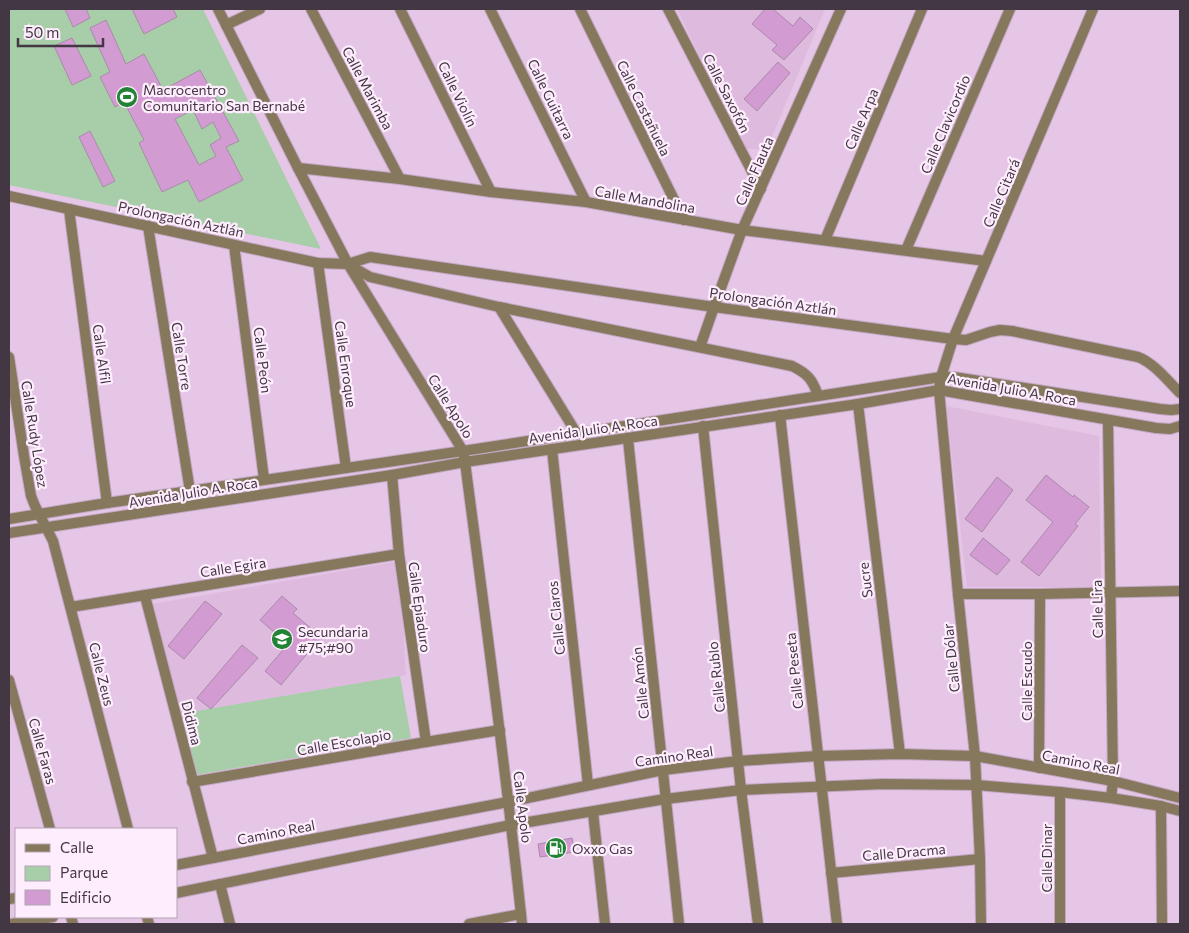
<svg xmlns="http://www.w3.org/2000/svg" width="1189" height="933" viewBox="0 0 1189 933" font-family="Commissioner,sans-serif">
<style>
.built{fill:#dfbadf}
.park{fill:#a7cda9}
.building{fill:#d29bd2;stroke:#a98ba9;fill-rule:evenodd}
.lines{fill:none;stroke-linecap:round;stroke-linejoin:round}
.minor-casing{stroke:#c2a7c2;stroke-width:12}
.tertiary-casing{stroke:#c2a7c2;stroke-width:12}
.minor{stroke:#85785c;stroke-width:10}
.tertiary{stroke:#85785c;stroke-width:10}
.labels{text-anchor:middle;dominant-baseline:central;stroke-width:4.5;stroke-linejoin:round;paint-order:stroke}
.street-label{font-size:14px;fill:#433743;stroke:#feedfd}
.poi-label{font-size:14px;fill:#433743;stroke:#feedfd;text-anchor:start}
</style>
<rect width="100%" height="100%" fill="#e6c6e6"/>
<g class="built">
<polygon points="677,9 825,9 767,149 744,149"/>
<polygon points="946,406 1099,436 1101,587 967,587"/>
<polygon points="400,561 406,675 179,714 152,604"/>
</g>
<g class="park">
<polygon points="9,9 203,9 321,249 9,185"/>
<polygon points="400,676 411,738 195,775 179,714"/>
</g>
<g class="building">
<polygon points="65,9 86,9 90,18 73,27"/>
<polygon points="132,9 173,9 177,17 144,34"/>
<polygon points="765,9 773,9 793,26 800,17 813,29 784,60 772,50 777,45 752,24"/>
<path d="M 106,20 L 126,64 L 144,54 L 163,90 L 200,70 L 239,141 L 226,147 L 243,180 L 199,202 L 188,180 L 162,192 L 139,143 L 144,140 L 124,102 L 115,107 L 100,77 L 110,72 L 90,28 ZM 193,110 L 202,129 L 213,122 L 221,138 L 210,145 L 216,156 L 199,165 L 175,119 Z"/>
<polygon points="72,38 91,76 72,85 54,46"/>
<polygon points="778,62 790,73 757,111 744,99"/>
<polygon points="90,131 115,181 103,187 79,137"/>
<polygon points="1046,475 1073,497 1074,495 1089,507 1075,524 1078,526 1039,576 1021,562 1053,522 1026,500"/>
<polygon points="997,477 1013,490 982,532 965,519"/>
<polygon points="983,538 1010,560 997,575 970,555"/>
<polygon points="282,596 297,609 293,613 321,637 281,685 265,671 288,644 260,620"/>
<polygon points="205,601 222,614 184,659 168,646"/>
<polygon points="242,645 258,658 211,709 197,698"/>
<polygon points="572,838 575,852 540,857 538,844"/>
</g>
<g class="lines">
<g class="minor-casing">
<g id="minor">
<path d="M 218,9 L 298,168 L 348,264 L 463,451 L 465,462 C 485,616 506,770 522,924"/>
<polyline points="311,9 400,179"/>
<polyline points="400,9 491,192"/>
<polyline points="490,9 586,202"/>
<polyline points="580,9 684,220"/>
<polyline points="668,9 761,189"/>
<polyline points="226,25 260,9"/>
<polyline points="298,168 400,179 491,192 586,202 742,230 986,261"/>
<path d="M 9,196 L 318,263 L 348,264 L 370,257 L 714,307 L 953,339 L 966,340 L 990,332 L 1000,330 L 1012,331 L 1138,357 C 1154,363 1168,381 1180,393"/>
<polyline points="69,209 107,503"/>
<polyline points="148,226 190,491"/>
<polyline points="825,240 922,9"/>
<polyline points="234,245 264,479"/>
<polyline points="906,250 1010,9"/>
<polyline points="318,263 346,468"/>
<path d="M 349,265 L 370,277 L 499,307 L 792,366 C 808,374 812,379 818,395"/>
<polyline points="499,307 577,434"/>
<polyline points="700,347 714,307 742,230 841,9"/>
<polyline points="9,357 24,456 31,496 35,506 53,541 128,829"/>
<polyline points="858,404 900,754"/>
<polyline points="780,415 837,924"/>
<polyline points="1108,420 1113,781 1111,798"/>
<polyline points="703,426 741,790 758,924"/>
<polyline points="628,439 679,924"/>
<polyline points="552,449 588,785"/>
<polyline points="392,475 399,554 426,742"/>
<polyline points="958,594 1040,594 1180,591"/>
<polyline points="145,596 213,858"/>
<polyline points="71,607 399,554"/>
<polyline points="9,680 50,829"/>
<polyline points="1039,768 1040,594"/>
<polyline points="192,782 426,742 500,730"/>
<polyline points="1161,806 1162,924"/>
<polyline points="593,812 605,924"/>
<polyline points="831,873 980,859"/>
<polyline points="220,884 230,924"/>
<polyline points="71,917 73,924"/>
<polyline points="147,917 149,924"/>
<polyline points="469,924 521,914"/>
<polyline points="981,924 980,859 975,756 958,594 939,390 941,377 953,339 1093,9"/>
<polyline points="1060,924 1060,792"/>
</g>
</g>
<g class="tertiary-casing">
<g id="tertiary">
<polyline points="9,519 107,503 463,451 941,377 954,377 1160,409 1171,410 1180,409"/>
<polyline points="9,533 392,475 465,462 858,404 939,390 1156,428 1170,429 1180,426"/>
<polyline points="176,865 508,802 663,770 738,761 818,756 900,754 975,756 1113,781 1180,798"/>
<polyline points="176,893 511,825 665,799 741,790 883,784 976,785 1060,792 1111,798 1161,806 1180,811"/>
<polyline points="9,899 16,898"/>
<polyline points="11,924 53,917"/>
</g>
</g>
<use href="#minor" class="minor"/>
<use href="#tertiary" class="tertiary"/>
</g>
<defs>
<g id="stadium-disc" transform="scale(1.125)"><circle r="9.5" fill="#228335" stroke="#feedfd"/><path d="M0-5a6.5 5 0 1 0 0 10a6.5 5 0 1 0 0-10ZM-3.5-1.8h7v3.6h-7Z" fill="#fff"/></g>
<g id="school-disc" transform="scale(1.125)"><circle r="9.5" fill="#228335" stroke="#feedfd"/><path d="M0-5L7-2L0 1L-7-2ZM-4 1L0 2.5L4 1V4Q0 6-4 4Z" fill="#fff"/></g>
<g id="fuel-disc" transform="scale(1.125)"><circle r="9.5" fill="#228335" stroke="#feedfd"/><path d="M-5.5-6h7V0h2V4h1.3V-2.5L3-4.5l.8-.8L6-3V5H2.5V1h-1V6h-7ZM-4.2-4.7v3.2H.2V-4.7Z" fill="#fff"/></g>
</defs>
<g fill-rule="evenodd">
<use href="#stadium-disc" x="127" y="97"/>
<use href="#school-disc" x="282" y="639"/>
<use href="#fuel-disc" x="556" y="848"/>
</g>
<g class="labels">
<g class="street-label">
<text transform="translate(368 88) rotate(62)">Calle Marimba</text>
<text transform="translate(727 93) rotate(63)">Calle Saxofón</text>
<text transform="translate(458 94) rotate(64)">Calle Violín</text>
<text transform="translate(551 99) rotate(64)">Calle Guitarra</text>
<text transform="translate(644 108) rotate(64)">Calle Castañuela</text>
<text transform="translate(861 119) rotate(-67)">Calle Arpa</text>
<text transform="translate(945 124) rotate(-67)">Calle Clavicordio</text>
<text transform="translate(754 171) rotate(-66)">Calle Flauta</text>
<text transform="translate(1001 193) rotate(-67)">Calle Citará</text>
<text transform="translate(645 199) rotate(10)">Calle Mandolina</text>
<text transform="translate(181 219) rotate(12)">Prolongación Aztlán</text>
<text transform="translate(773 301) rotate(8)">Prolongación Aztlán</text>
<text transform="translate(102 354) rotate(82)">Calle Alfil</text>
<text transform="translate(182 356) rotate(81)">Calle Torre</text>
<text transform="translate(263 360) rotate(83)">Calle Peón</text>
<text transform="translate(346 364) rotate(82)">Calle Enroque</text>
<text transform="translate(1012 389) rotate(10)">Avenida Julio A. Roca</text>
<text transform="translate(451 406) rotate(58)">Calle Apolo</text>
<text transform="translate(593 429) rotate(-8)">Avenida Julio A. Roca</text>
<text transform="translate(35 434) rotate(81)">Calle Rudy López</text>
<text transform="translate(193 492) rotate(-9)">Avenida Julio A. Roca</text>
<text transform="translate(233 567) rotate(-9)">Calle Egira</text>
<text transform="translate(865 580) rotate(-97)">Sucre</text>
<text transform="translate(420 607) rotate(82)">Calle Epiaduro</text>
<text transform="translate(1097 609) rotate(-91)">Calle Lira</text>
<text transform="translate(556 618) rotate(-96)">Calle Claros</text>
<text transform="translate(951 658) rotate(-96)">Calle Dólar</text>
<text transform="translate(794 671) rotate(-96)">Calle Peseta</text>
<text transform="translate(102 674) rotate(76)">Calle Zeus</text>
<text transform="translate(716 677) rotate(-96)">Calle Rublo</text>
<text transform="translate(1026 681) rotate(-90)">Calle Escudo</text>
<text transform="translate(640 683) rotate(-96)">Calle Amón</text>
<text transform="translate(192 723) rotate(76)">Didima</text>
<text transform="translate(344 742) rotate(-10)">Calle Escolapio</text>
<text transform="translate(43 751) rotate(74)">Calle Faras</text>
<text transform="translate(674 756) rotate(-8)">Camino Real</text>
<text transform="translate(1081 762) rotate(11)">Camino Real</text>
<text transform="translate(523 807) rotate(83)">Calle Apolo</text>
<text transform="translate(276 832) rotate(-11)">Camino Real</text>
<text transform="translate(904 852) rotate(-5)">Calle Dracma</text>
<text transform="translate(1046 858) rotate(-90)">Calle Dinar</text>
</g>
<g class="poi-label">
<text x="143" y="89">Macrocentro<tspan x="143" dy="16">Comunitario San Bernabé</tspan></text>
<text x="298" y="631">Secundaria<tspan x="298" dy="16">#75;#90</tspan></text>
<text x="572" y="848">Oxxo Gas</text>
</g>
</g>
<rect width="1189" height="933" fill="none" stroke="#433743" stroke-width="20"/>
<rect x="15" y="828" width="162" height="90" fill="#feedfd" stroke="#b3a4b3"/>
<rect x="25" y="844" width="25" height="8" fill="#85785c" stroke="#b3a4b3"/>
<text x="60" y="853" font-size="15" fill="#433743">Calle</text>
<rect x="25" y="866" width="25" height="15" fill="#a7cda9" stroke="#b3a4b3"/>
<text x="60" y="878" font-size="15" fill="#433743">Parque</text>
<rect x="25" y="890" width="25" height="15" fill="#d29bd2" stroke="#b3a4b3"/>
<text x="60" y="903" font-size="15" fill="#433743">Edificio</text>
<path d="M18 38v8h85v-8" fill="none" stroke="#433743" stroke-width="2.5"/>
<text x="25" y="38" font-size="15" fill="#433743" stroke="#feedfd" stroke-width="4" paint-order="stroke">50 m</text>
</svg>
